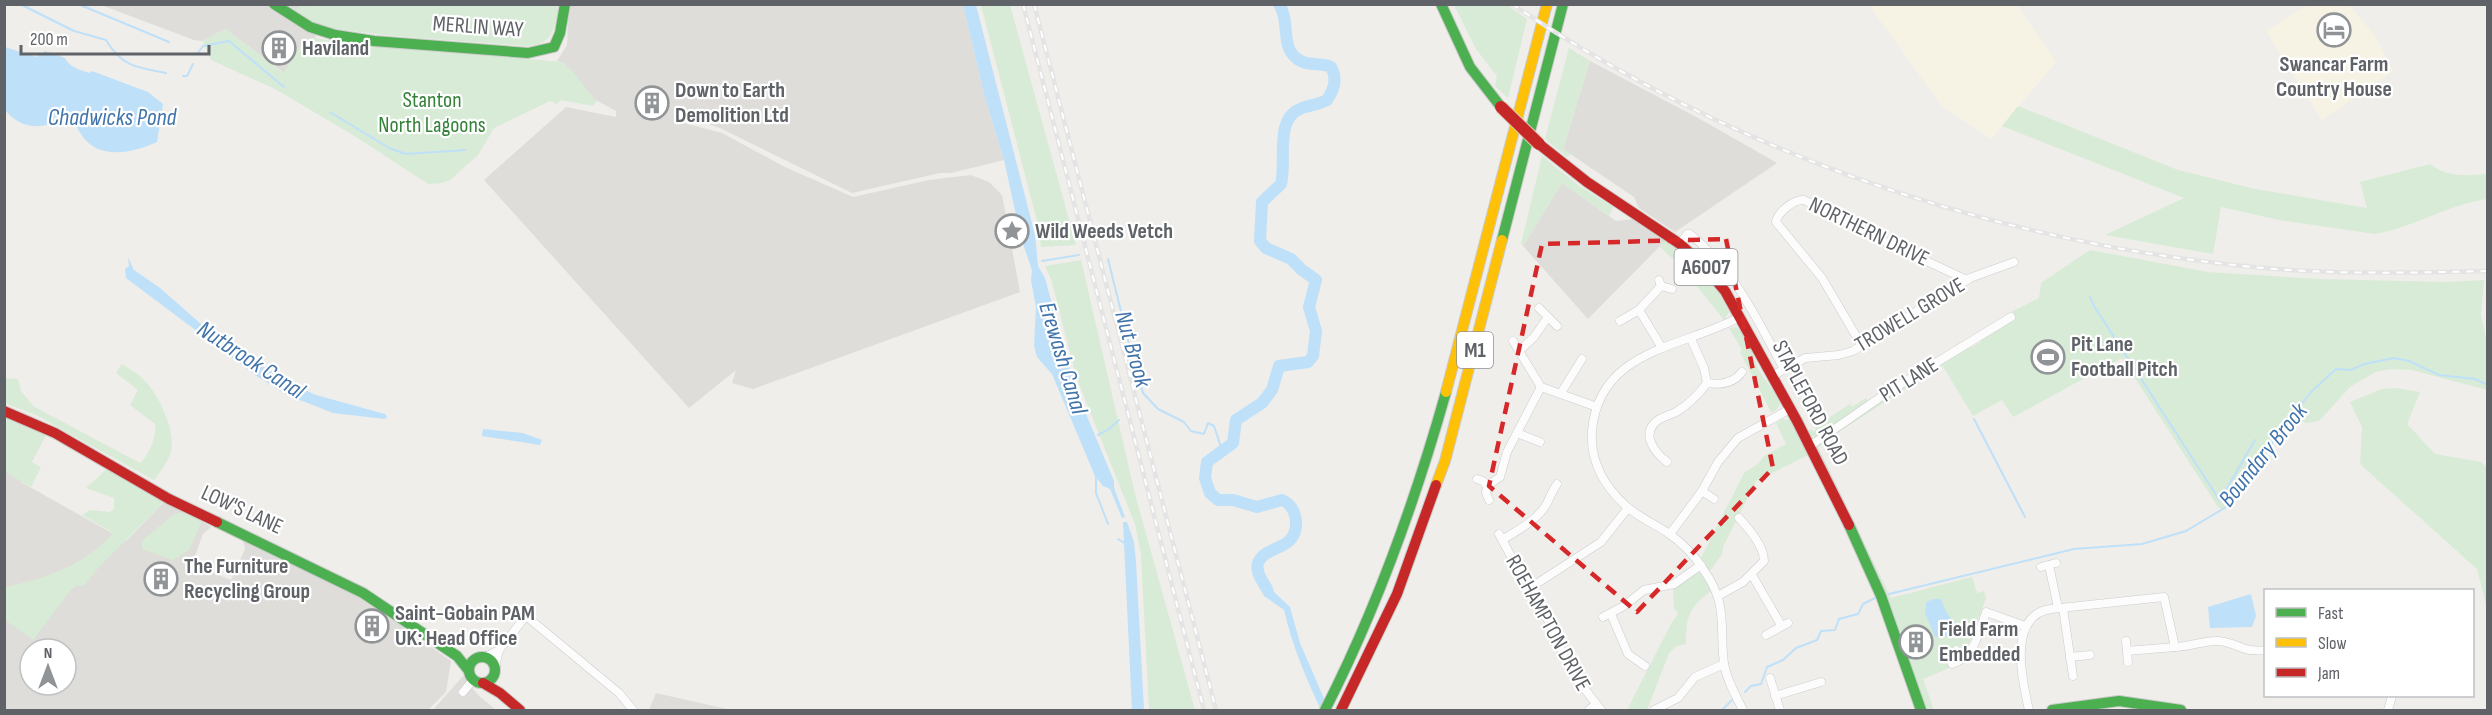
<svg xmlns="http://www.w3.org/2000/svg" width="2492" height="715" viewBox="0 0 2492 715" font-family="'Sofia Sans Condensed',sans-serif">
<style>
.commercial{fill:#f7f3e4}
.industrial{fill:#dfddda;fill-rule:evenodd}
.green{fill:#d8ebd6}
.water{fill:#bfe0f9}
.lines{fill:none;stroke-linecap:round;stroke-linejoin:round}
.stream{stroke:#bfe0f9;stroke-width:2}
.river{stroke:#bfe0f9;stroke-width:12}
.street-casing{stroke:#cbcccc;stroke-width:9}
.fast-casing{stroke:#cacacb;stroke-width:12}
.slow-casing{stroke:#cacacb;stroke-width:12}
.jam-casing{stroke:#cacacb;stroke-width:12}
.street{stroke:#fdfcfc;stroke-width:8}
.fast{stroke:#4caf50;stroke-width:10}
.slow{stroke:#ffc107;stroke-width:10}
.jam{stroke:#c62828;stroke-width:10}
.rail-casing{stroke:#e4e4e4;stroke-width:4.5}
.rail{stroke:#fff;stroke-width:2;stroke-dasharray:7;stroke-linecap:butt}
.jam-bridge-casing{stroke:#d7ceb8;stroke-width:14;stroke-linecap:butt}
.jam-bridge{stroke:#c62828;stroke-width:12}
.marked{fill:none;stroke:#d62828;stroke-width:4.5;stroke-dasharray:12 8;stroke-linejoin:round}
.labels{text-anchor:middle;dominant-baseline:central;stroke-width:4.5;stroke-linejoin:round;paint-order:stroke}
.shield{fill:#fff;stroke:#8f9295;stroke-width:1.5}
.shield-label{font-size:21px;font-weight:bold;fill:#5f6368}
.street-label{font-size:22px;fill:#5f6368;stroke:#fff}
.poi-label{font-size:22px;font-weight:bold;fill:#5f6368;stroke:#fff;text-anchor:start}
.park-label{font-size:22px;fill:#348238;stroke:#fff}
.water-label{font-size:24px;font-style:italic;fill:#4174aa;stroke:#fff}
</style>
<rect width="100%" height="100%" fill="#efeeea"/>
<g class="commercial">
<polygon points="2309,4 2349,5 2375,36 2393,71 2322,120 2266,31"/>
<polygon points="1869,5 2017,5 2056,62 1991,139 1942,106"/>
</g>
<g class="industrial">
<polygon points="101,5 331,5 315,38 304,41 284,73 225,29 203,41 194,40"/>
<polygon points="569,5 963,5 985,98 1004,160 951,173 940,173 852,193 720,128 687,117 684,123 722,133 785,167 853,197 929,180 971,175 989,182 1002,195 1020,292 753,389 732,383 736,370 689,408 484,180 566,107 616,117 616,111 594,99 564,63 557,61 567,45"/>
<polygon points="1590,61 1700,119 1777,163 1675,232 1639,208 1634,197 1563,149"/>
<polygon points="1562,183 1616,221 1634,219 1666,240 1588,319 1523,246"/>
<path d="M 4,417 L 47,433 L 21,482 L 126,541 L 165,501 L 211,527 L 203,534 L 192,564 L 231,580 L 245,549 L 243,541 L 360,597 L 451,661 L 446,692 L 428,710 L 5,710 ZM 30,649 L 66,649 L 66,685 L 30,685 Z"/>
<polygon points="463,676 478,695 496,710 433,710"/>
<polygon points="656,693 727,709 731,710 649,710"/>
</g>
<g class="green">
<path d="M 301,4 L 309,7 L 311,4 L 559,5 C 555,28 553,46 525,46 L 394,36 L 328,28 L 320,25 L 318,22 L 315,24 L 284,5 L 289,5 L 296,10 Z"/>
<polygon points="981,5 1010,5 1076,245 1041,247 1038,225"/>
<polygon points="1454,5 1507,5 1527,19 1508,98 1495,86 1497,76 1476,49"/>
<path d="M 225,29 L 284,73 L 304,41 L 315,38 L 338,42 L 561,62 C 575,70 584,89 597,101 L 593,106 L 561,100 L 557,104 L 550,101 L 494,128 L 478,155 L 450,180 L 443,183 L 428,184 L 353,135 L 275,89 L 211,60 L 203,41 Z"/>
<polygon points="1569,48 1590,61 1563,149 1571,154 1567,157 1545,139"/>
<path d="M 2018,106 L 2178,170 L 2255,189 L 2367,208 L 2360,182 L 2430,164 C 2446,177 2467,176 2487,174 L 2487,199 C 2448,205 2414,227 2375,234 L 2279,220 L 2221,207 L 2213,254 L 2105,235 L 2184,198 L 2002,126 Z"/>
<polygon points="1542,156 1578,185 1613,207 1609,216 1562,183 1523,246 1521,244"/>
<path d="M 1666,240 C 1687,255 1720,287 1729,312 L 1724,320 L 1695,284 L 1695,279 L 1660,247 Z"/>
<polygon points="2090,250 2208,272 2320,279 2445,282 2484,280 2481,315 2487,343 2487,390 2412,370 2390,369 2376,372 2351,386 2319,421 2307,423 2291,418 2256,470 2222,509 2218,507 2122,358 2013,417 2002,400 1973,416 1942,365 1831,437 1829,436 1871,406 1967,346 1972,347 1981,342 1980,338 1990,335 2012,319 2009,313 2039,298 2041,283"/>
<polygon points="1081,260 1135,494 1195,710 1149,710 1141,555 1135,524 1077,379 1051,279 1045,266"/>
<path d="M 1735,327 C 1751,334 1752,359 1760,372 C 1765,381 1775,391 1781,403 L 1775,411 L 1771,412 L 1740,352 L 1742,350 L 1729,328 Z"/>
<path d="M 122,364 C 129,369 139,374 145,381 C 159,395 178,435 170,455 C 166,464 160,472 154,480 L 36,415 L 5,403 L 5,378 L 18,379 L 21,391 L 33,406 L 140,463 C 149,455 157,436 155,424 L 130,405 L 138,390 L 116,373 Z"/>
<polygon points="2396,388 2420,392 2407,424 2435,454 2481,462 2487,468 2487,608 2477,569 2360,464 2362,427 2350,402 2382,389"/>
<polygon points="1866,398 1869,402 1817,437 1810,436 1808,431 1812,429 1813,432 1816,430 1815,427 1850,404 1852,407"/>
<polygon points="5,417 47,433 31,462 41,467 31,487 5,472"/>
<polygon points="1783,419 1790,420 1808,455 1756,481 1723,547 1722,554 1710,571 1701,558 1744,473 1759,463 1764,456 1786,444 1776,423"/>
<polygon points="1821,441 1825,443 1818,447 1891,598 1972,577 1977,593 1984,591 1986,598 1967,649 1963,650 1957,645 1951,649 1955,658 1947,662 1949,668 1923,679 1934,710 1928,710 1918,692 1816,447"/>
<path d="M 107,469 L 165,501 L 99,567 L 85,585 L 75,586 L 69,592 L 33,640 L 5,620 L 5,587 C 45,579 85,565 113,533 L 82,515 L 90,510 L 110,512 L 114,508 L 114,498 L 86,488 Z"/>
<polygon points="184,512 202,521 189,550 173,560 142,549 142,542 145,538 174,514"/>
<path d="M 1697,573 L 1701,573 L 1711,591 C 1688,608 1686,618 1686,644 L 1675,647 L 1669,653 L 1647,710 L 1627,710 L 1672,622 L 1678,614 L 1674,608 L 1673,588 Z"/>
</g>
<g class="water">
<polygon points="963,5 976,5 1035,235 1038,266 1045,278 1074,385 1114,481 1114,488 1125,517 1122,518 1110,489 1103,486 1095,476 1052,374 1037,357 1034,346 1036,307 1031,280 1032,270 1021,238 1004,160 985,98"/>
<path d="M 5,47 L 36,57 L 45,51 L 65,58 C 69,67 80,70 89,73 L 92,71 L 148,92 L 163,104 L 157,142 C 132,153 98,161 81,134 C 76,127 74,119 70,112 C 60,112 58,121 49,124 C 31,130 16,123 5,110 Z"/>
<polygon points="128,257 134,270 160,288 201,324 283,380 316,395 385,414 387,417 385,419 333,413 287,395 258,377 126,278 125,269 129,266"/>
<polygon points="483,429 523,433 542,440 540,445 482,436"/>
<polygon points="1123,522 1127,522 1134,542 1136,562 1144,710 1132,710"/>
<path d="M 1263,574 L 1275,593 L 1290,607 L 1300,643 L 1329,710 L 1321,710 C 1306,678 1292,645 1284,610 L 1264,596 L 1255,577 Z"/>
<polygon points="2251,594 2256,616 2252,627 2210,628 2208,607"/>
<path d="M 1934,599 L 1941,599 C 1945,611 1950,622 1963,626 L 1967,635 L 1935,637 L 1925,613 L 1926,602 Z"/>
</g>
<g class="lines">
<g class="stream">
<path d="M 20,4 L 74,31 L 106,40 C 121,66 137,68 166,73"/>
<polyline points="78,4 169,42"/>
<polyline points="197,54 203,46 229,41 284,87"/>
<polyline points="183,76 187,76 193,64"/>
<polyline points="330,112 389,148 406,154 465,150"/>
<polyline points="1108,259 1134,364 1143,393 1158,409 1184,422 1191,431 1204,434 1208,423 1214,426 1222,450"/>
<polyline points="1042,261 1079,255"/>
<polyline points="2090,297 2094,306 2220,501"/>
<polyline points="1974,419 2025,517"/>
<polyline points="1098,435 1109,429 1119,420"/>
<polyline points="1096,474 1096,493 1108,524"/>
<polyline points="2220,500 2255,440"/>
<polyline points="1118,539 1126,544"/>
<polyline points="1889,594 2074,549 2142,544 2186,531 2226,507 2255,470 2261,458 2292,416 2311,392 2336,369 2351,370 2364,364 2394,358 2409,361 2439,375 2475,379 2488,385"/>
<polyline points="1745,692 1751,686 1761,684 1767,667 1783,660 1796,648 1817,640 1821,631 1835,630 1839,619 1858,614 1863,604 1875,598"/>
<polyline points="1722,710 1732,700"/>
</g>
<path class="river" d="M 1267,589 C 1263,582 1255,572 1258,563 C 1263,550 1281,549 1289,541 C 1301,529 1297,506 1282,500 L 1257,507 L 1233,500 L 1218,500 L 1210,493 L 1205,478 L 1207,462 L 1233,443 L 1236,420 L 1262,403 L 1272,390 L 1279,366 L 1308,362 L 1313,356 L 1316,331 L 1309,307 L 1316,280 L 1302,270 L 1291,259 L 1266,248 L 1260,241 L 1262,202 L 1281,184 C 1287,164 1274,119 1300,109 C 1308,105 1318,105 1327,100 C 1334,90 1338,79 1331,67 C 1321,62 1309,67 1299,60 C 1279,48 1291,21 1279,4"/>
<g class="street-casing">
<g id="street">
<path d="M 1680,244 L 1687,234 L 1690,234 C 1736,272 1756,318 1784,369"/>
<polyline points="1659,280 1661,286 1672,289"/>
<polyline points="1539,308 1557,326"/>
<polyline points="1639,310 1662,348"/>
<path d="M 1740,317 C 1682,348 1599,349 1592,431 C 1590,462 1604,486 1626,506 C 1638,517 1655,524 1668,533 C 1681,542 1695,556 1703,569 C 1729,605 1719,625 1724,664 C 1727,681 1736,696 1743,710"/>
<polyline points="1620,321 1639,310 1661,286"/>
<polyline points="1513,341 1541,387 1597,407"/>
<path d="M 1862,346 L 1822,278 L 1776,222 C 1778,212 1794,199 1804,200 L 1888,243 L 1967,280"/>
<polyline points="1519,351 1534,337 1548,317"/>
<polyline points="1772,376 1805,358 1839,355 1853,351 1970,278 2014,262"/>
<path d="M 1707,383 C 1720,385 1734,383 1742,372"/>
<polyline points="1561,393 1582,359"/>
<polyline points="1517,433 1540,442"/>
<polyline points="1810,446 1888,392 2011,317"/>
<path d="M 1667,462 C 1654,452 1640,433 1658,420 C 1664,416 1670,415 1676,412 C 1688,405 1698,395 1707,383 L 1704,368 L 1691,339"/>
<polyline points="1477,479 1483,481 1487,486"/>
<polyline points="1702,491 1714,499"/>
<polyline points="1489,500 1486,493 1487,486 1500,477 1507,452 1541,387"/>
<polyline points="1499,534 1513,560 1533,586 1570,670 1601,710"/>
<polyline points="1670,534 1702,491 1718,462 1738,438 1790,409"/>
<path d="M 1502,540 C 1517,531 1537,520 1546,505 C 1550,498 1552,491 1557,484"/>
<polyline points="2049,565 2058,608"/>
<polyline points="2041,567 2056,563"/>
<polyline points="1752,575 1781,625"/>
<polyline points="1533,586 1601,542 1628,508"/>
<path d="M 1718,596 L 1743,582 L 1764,561 C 1764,546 1749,529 1739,518"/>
<polyline points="2063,608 2073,676"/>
<polyline points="1611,614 1628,654 1645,666"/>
<polyline points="1603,617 1624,606 1644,590 1674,584 1701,565"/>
<polyline points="1766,635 1788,623"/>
<polyline points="2126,641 2128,662"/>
<path d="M 2175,647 C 2190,647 2204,640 2219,641 C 2239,643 2241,653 2266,650"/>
<polyline points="1956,650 1962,659"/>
<polyline points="485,657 499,650"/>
<polyline points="2070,657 2090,655"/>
<path d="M 1952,664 C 1975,656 1979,633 1986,612 L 2025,626"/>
<polyline points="495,667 499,650 526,616 619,693 633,710"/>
<polyline points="1770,678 1780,710"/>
<polyline points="463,692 474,679"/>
<polyline points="1775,696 1821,682"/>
<polyline points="1589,710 1596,704"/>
<polyline points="1654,710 1678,698 1695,677 1724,664"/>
<path d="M 2029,710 C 2022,680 2007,615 2051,609 L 2164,597 L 2175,647 L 2127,651"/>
<polyline points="2388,710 2392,696"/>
</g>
</g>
<g class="fast-casing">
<g id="fast">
<polyline points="274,4 310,27 335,35 374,41 528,53 554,47 560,33 565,4"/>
<polyline points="1441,4 1470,67 1501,107"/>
<polyline points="1502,240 1563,4"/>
<polyline points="217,522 363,593 457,656 469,671"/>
<polyline points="1849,525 1881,596 1921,710"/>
<circle cx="482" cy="670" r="13"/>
<path d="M 1325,710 C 1377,608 1415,502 1446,392"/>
<polyline points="2052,710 2119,701 2181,710"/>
</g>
</g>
<g class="slow-casing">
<g id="slow">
<polyline points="1446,392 1547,4"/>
<polyline points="1436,485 1445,461 1502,240"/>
</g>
</g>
<g class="jam-casing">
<g id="jam">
<polyline points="1539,144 1587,182 1680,244 1702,264 1725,291 1797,421 1849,525"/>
<polyline points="4,411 55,433 169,499 217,522"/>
<polyline points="483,683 500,693 520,710"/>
<polyline points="1341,710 1397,594 1436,485"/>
</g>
</g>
<use href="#street" class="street"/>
<use href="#fast" class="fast"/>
<use href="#slow" class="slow"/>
<use href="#jam" class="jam"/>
<g class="rail-casing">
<g id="rail">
<polyline points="1023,4 1204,710"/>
<polyline points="1034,4 1216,710"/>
<path d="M 1512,4 C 1726,149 1978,237 2234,265 C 2318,275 2403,273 2488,271"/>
</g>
</g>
<use href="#rail" class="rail"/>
<g class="jam-bridge-casing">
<polyline id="jam-bridge" points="1501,107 1539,144"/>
</g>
<use href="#jam-bridge" class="jam-bridge"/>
</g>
<path class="marked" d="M 1726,239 L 1773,468 L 1637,612 L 1489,486 L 1542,244 Z"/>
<defs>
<g id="hotel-ring" transform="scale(1.725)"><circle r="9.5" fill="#fff" stroke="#919496" stroke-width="1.5"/><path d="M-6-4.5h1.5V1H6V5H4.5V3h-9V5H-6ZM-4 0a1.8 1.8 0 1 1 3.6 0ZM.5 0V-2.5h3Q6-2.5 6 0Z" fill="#919496"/></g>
<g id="building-ring" transform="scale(1.725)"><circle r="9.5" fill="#fff" stroke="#919496" stroke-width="1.5"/><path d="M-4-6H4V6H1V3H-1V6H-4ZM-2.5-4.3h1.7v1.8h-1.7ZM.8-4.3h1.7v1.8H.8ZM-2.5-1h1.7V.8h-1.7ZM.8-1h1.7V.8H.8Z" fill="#919496"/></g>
<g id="sight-ring" transform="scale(1.725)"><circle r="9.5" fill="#fff" stroke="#919496" stroke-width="1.5"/><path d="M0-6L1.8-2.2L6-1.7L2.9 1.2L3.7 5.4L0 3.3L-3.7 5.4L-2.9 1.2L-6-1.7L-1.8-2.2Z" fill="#919496"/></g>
<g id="stadium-ring" transform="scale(1.725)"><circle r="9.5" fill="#fff" stroke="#919496" stroke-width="1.5"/><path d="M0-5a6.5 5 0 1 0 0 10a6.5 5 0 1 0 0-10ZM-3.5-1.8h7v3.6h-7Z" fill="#919496"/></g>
</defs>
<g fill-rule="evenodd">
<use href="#hotel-ring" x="2334" y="30"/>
<use href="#building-ring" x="279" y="48"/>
<use href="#building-ring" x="652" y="103"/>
<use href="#sight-ring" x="1012" y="231"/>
<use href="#stadium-ring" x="2048" y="357"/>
<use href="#building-ring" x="161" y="579"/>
<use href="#building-ring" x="372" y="626"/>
<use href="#building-ring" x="1916" y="642"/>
</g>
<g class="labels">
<g class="shield">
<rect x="1674.5" y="249" width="63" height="36" rx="4.5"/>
<rect x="1457" y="332" width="36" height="36" rx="4.5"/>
</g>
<g class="shield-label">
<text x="1706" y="267">A6007</text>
<text x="1475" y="350">M1</text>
</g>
<g class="street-label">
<text transform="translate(478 27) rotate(4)">MERLIN WAY</text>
<text transform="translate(1869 232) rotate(26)">NORTHERN DRIVE</text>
<text transform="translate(1910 315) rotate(-31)">TROWELL GROVE</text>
<text transform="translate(1909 380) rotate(-32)">PIT LANE</text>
<text transform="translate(1810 403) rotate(62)">STAPLEFORD ROAD</text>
<text transform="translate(242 510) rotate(25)">LOW'S LANE</text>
<text transform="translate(1548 623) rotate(61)">ROEHAMPTON DRIVE</text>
</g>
<g class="poi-label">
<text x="302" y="48">Haviland</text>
<text x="2334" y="64" text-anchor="middle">Swancar Farm<tspan x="2334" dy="25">Country House</tspan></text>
<text x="675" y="90">Down to Earth<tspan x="675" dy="25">Demolition Ltd</tspan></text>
<text x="1035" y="231">Wild Weeds Vetch</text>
<text x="2071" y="344">Pit Lane<tspan x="2071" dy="25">Football Pitch</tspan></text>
<text x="184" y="566">The Furniture<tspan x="184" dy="25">Recycling Group</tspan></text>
<text x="395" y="613">Saint-Gobain PAM<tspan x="395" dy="25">UK: Head Office</tspan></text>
<text x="1939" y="629">Field Farm<tspan x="1939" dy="25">Embedded</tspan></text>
</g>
<g class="park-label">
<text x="432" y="100">Stanton<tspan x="432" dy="25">North Lagoons</tspan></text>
</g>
<g class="water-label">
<text x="112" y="117">Chadwicks Pond</text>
<text transform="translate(1133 349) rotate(74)">Nut Brook</text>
<text transform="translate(1063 358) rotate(73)">Erewash Canal</text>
<text transform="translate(251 360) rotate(33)">Nutbrook Canal</text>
<text transform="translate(2263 455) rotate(-51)">Boundary Brook</text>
</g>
</g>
<rect width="2492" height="715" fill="none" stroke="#5f6368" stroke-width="12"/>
<rect x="2264" y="589" width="210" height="108" fill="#ffffff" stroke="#bfc1c3" stroke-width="1.5"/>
<rect x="2276" y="608" width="30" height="9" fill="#4caf50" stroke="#bfc1c3" stroke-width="1.5"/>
<text x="2318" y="619" font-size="18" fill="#5f6368">Fast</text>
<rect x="2276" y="638" width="30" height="9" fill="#ffc107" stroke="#bfc1c3" stroke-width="1.5"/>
<text x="2318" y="649" font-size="18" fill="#5f6368">Slow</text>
<rect x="2276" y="668" width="30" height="9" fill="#c62828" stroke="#bfc1c3" stroke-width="1.5"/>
<text x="2318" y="679" font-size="18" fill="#5f6368">Jam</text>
<g transform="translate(48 667)"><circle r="28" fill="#ffffff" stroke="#bfc1c3" stroke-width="1.5"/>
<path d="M0-4.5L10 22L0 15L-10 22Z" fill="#919496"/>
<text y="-9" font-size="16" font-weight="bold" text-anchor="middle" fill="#5f6368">N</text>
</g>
<path d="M21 45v9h188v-9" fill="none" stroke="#5f6368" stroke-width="3"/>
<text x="30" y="45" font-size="18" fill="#5f6368" stroke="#ffffff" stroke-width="4.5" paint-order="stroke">200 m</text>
</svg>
